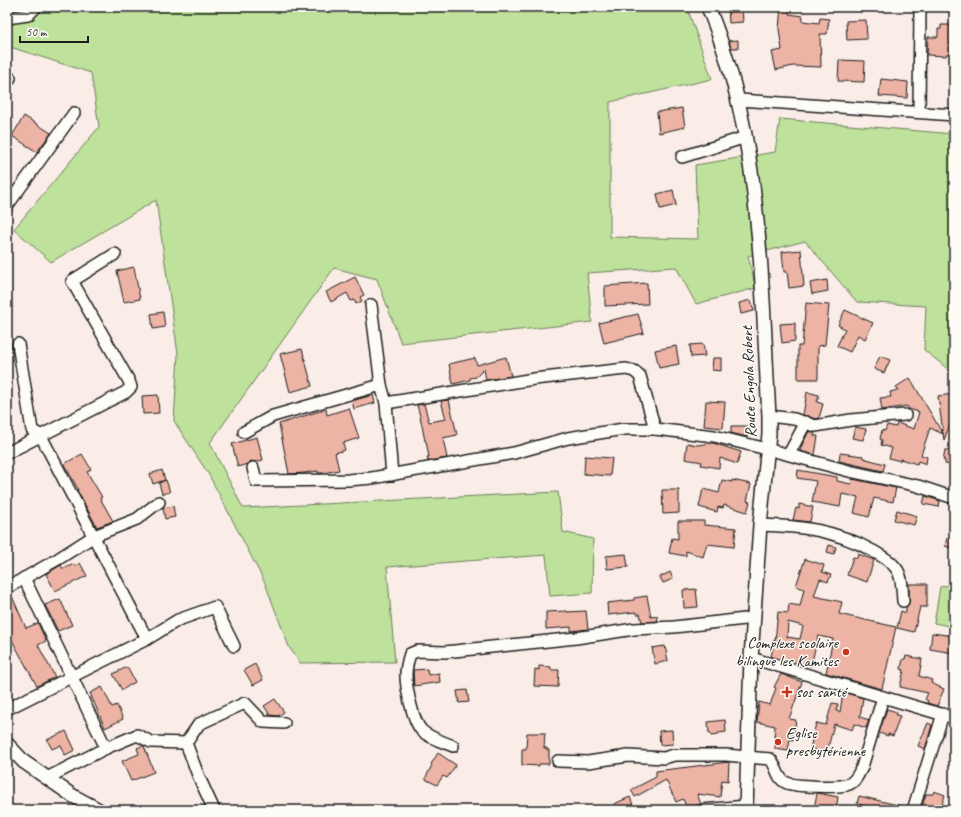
<svg xmlns="http://www.w3.org/2000/svg" width="961" height="817" viewBox="0 0 961 817" font-family="Caveat,sans-serif">
<style>
.green{fill:#bee19b;stroke:#6d7e5c}
.building{fill:#edb3a5;stroke:#1c1c1c;fill-rule:evenodd}
.lines{fill:none;stroke-linecap:round;stroke-linejoin:round}
.minor-casing{stroke:#1c1c1c;stroke-width:14}
.tertiary-casing{stroke:#1c1c1c;stroke-width:16}
.minor{stroke:#fdfcf7;stroke-width:11}
.tertiary{stroke:#fdfcf7;stroke-width:13}
.poi-dot{fill:#c8321e;stroke:#fdfcf7;stroke-width:1.5}
.labels{text-anchor:middle;dominant-baseline:central;stroke-width:3;stroke-linejoin:round;paint-order:stroke}
.street-label{font-size:16px;fill:#1c1c1c;stroke:#fdfcf7}
.poi-label{font-size:16px;fill:#1c1c1c;stroke:#fdfcf7;text-anchor:start}
</style>
<rect width="100%" height="100%" fill="#faede7"/>
<filter id="ink" filterUnits="userSpaceOnUse"><feTurbulence type="fractalNoise" baseFrequency=".025" numOctaves="2"/><feDisplacementMap in="SourceGraphic" scale="8" xChannelSelector="R" yChannelSelector="G"/><feConvolveMatrix kernelMatrix="1 2 1 2 8 2 1 2 1" color-interpolation-filters="sRGB"/></filter>
<g filter="url(#ink)">
<g class="green">
<polygon points="7,7 687,7 712,79 610,102 610,237 698,239 695,165 775,152 780,119 954,134 954,374 924,350 926,306 857,302 805,241 748,256 756,288 696,304 676,267 587,273 592,322 401,343 377,279 334,268 210,443 243,508 558,492 563,532 593,539 592,593 550,596 546,555 387,567 395,662 300,663 289,647 265,583 209,475 174,421 178,354 156,200 51,262 14,229 99,127 91,73 7,46"/>
<polygon points="954,584 954,627 934,623 940,587"/>
</g>
<g class="building">
<polygon points="728,7 742,7 743,22 729,23"/>
<polygon points="781,7 790,7 789,14 803,16 802,21 819,23 820,18 829,19 827,34 820,34 821,67 793,66 776,70 772,52 782,50 779,29"/>
<polygon points="866,20 867,39 847,40 846,21"/>
<polygon points="941,25 954,25 954,54 946,54 946,56 927,55 928,37 938,37 938,29 941,29"/>
<polygon points="738,40 738,48 731,48 729,41"/>
<polygon points="839,60 865,61 864,82 838,81"/>
<polygon points="881,79 908,82 907,98 879,96"/>
<polygon points="682,108 685,127 659,133 657,112"/>
<polygon points="24,116 51,133 37,152 12,136"/>
<polygon points="673,190 676,205 660,209 657,194"/>
<polygon points="801,250 804,286 789,288 787,272 784,272 782,252"/>
<polygon points="134,267 140,299 124,302 117,271"/>
<polygon points="355,277 364,295 360,297 362,301 356,304 354,300 351,301 347,293 331,302 326,292"/>
<polygon points="827,280 828,291 812,294 810,283"/>
<polygon points="647,283 648,304 605,306 605,286"/>
<polygon points="751,300 754,311 741,314 739,303"/>
<polygon points="806,303 829,305 825,345 818,346 818,379 798,379 798,346 802,346"/>
<polygon points="845,310 873,323 865,339 858,335 850,352 837,346 845,329 838,325"/>
<polygon points="163,312 165,327 153,329 151,314"/>
<polygon points="638,314 644,333 604,343 599,323"/>
<polygon points="795,323 795,341 782,343 780,324"/>
<polygon points="703,344 705,356 691,357 690,345"/>
<polygon points="676,346 679,364 659,368 655,350"/>
<polygon points="302,349 312,386 290,392 280,354"/>
<polygon points="880,356 890,360 884,373 874,369"/>
<polygon points="506,357 511,376 486,380 484,369 476,377 470,378 470,380 453,384 449,364 475,358 477,365"/>
<polygon points="713,358 721,358 721,371 712,370"/>
<polygon points="910,378 943,434 930,428 921,455 927,457 926,464 918,461 917,464 900,459 900,461 889,458 892,448 881,445 882,440 880,439 882,430 885,431 887,425 896,427 897,423 914,429 919,412 909,409 907,406 882,410 880,398 891,397 890,392 898,390 896,387"/>
<polygon points="807,392 819,395 817,402 823,404 819,418 816,419 803,415"/>
<polygon points="953,394 954,413 944,440 938,396"/>
<polygon points="158,395 159,413 143,414 142,396"/>
<polygon points="373,395 375,403 354,409 352,401"/>
<polygon points="449,400 457,435 443,438 447,458 428,461 427,457 429,457 426,441 425,441 420,416 417,405 424,404 429,422 446,419 441,401"/>
<polygon points="706,401 725,402 723,428 704,426"/>
<polygon points="349,408 359,438 343,443 345,450 335,453 339,470 323,473 318,473 318,471 304,473 289,474 279,424 326,409 327,415"/>
<polygon points="731,426 748,426 747,437 731,433"/>
<polygon points="855,427 866,429 863,440 852,438"/>
<polygon points="809,431 815,433 814,436 818,436 815,455 800,451 801,447"/>
<polygon points="257,437 263,460 256,462 251,461 247,464 238,467 232,444"/>
<polygon points="687,443 697,445 713,443 741,452 737,464 720,458 719,468 701,465 702,462 685,459"/>
<polygon points="945,450 954,451 954,465 945,464 945,460 943,460"/>
<polygon points="840,453 863,456 863,458 885,464 883,471 839,461"/>
<polygon points="82,454 91,469 87,472 102,497 100,498 113,521 97,527 77,490 78,489 64,464"/>
<polygon points="585,456 612,458 610,476 584,474"/>
<polygon points="162,470 165,480 153,484 150,474"/>
<polygon points="798,470 837,477 837,481 851,484 852,479 896,488 893,502 874,498 869,517 854,513 858,497 842,494 840,507 812,502 816,481 797,478"/>
<polygon points="166,480 170,492 162,494 159,483"/>
<polygon points="722,480 732,482 732,480 751,484 747,501 750,502 747,512 724,505 723,508 718,507 717,512 699,507 703,489 719,493"/>
<polygon points="662,490 679,490 679,513 663,514"/>
<polygon points="925,496 940,501 939,507 923,504"/>
<polygon points="799,504 813,507 810,522 793,520 796,508 799,509"/>
<polygon points="173,506 175,517 165,519 163,508"/>
<polygon points="897,510 917,516 914,525 894,520"/>
<polygon points="678,521 704,521 704,525 736,528 734,547 707,544 703,557 686,551 686,556 669,553 672,538 678,539"/>
<polygon points="947,538 954,540 954,549 945,546"/>
<polygon points="829,545 836,547 834,554 827,552"/>
<polygon points="626,554 628,567 607,569 606,556"/>
<polygon points="858,554 874,560 867,582 847,575 853,557 857,558"/>
<path d="M 805,559 L 824,565 L 822,572 L 831,575 L 828,582 L 820,579 L 814,596 L 842,602 L 839,614 L 896,627 L 882,689 L 826,673 L 833,639 L 818,636 L 811,666 L 771,657 L 774,640 L 775,641 L 778,612 L 788,613 L 789,604 L 800,606 L 804,589 L 796,586 ZM 788,622 L 803,626 L 800,639 L 787,637 Z"/>
<polygon points="80,563 87,576 55,591 46,574 61,565 63,569 74,564 75,566"/>
<polygon points="670,572 673,579 663,583 660,577"/>
<polygon points="909,584 927,584 927,607 920,607 914,632 897,628 901,611 906,613 906,607 909,604"/>
<polygon points="696,589 698,607 684,608 683,590"/>
<polygon points="11,594 26,628 38,623 46,641 38,645 55,677 37,686 13,642 7,629 7,595"/>
<polygon points="647,596 651,617 657,616 658,621 642,622 640,614 637,614 636,612 608,615 607,603 634,600 634,598"/>
<polygon points="60,599 72,625 58,631 45,605"/>
<polygon points="567,611 567,612 586,611 588,629 571,631 571,627 546,629 546,612"/>
<polygon points="932,633 954,636 953,653 930,649"/>
<polygon points="665,646 668,661 655,664 652,648"/>
<polygon points="906,656 922,659 919,676 932,680 931,683 944,689 937,706 927,703 928,701 925,699 928,693 900,687 904,670 901,669 903,659 905,659"/>
<polygon points="255,664 263,680 253,685 244,670"/>
<polygon points="539,666 551,667 551,670 559,670 558,687 534,686 535,669 539,670"/>
<polygon points="127,667 135,682 122,690 113,674"/>
<polygon points="427,669 428,675 439,673 440,682 414,686 413,670"/>
<polygon points="781,674 802,682 789,719 796,720 793,740 790,739 788,751 775,749 776,737 774,737 775,726 757,722 759,702 770,705 776,688 774,687"/>
<polygon points="102,687 112,707 117,705 123,719 105,728 90,693"/>
<polygon points="467,690 469,702 459,703 457,691"/>
<polygon points="843,692 863,698 860,717 869,720 866,728 854,724 852,730 834,724 827,752 810,749 816,723 826,725 832,703 838,704 836,711 840,712"/>
<polygon points="275,699 284,712 278,716 270,715 264,706"/>
<polygon points="887,709 897,712 896,715 900,716 893,736 888,734 888,736 879,733"/>
<polygon points="725,720 726,732 718,733 718,735 711,736 711,733 709,733 708,722"/>
<polygon points="928,723 932,725 925,749 918,746"/>
<polygon points="672,730 673,744 660,745 659,731"/>
<polygon points="66,731 75,750 65,755 61,745 52,749 47,740"/>
<polygon points="527,733 545,733 544,748 547,748 547,750 549,750 549,764 539,764 539,766 522,765 522,749 526,749 526,748"/>
<polygon points="142,746 144,746 154,772 131,781 122,761 139,754 137,748"/>
<polygon points="438,753 456,765 447,778 443,776 437,785 425,779 432,765 431,764"/>
<polygon points="729,762 728,781 722,780 720,797 697,794 701,804 699,805 686,806 683,799 676,802 666,780 635,797 631,790 656,777 656,771"/>
<polygon points="934,791 945,795 940,810 921,810 926,794 933,794"/>
<polygon points="817,793 838,797 836,810 814,809"/>
<polygon points="859,796 906,807 905,810 873,810 873,808 857,804"/>
<polygon points="630,797 635,810 616,810 614,804"/>
</g>
<g class="lines">
<g class="minor-casing">
<g id="minor">
<polyline points="7,18 28,15 36,7"/>
<polyline points="7,82 10,78"/>
<polyline points="739,100 954,115"/>
<polyline points="919,112 920,7"/>
<polyline points="682,157 746,137"/>
<polyline points="7,206 74,113"/>
<polyline points="371,305 381,385 386,403 392,475"/>
<polyline points="18,344 32,430 41,436 147,639"/>
<polyline points="386,403 534,379 626,369 634,371 640,376 655,429"/>
<polyline points="769,416 794,419 815,426 851,420 905,415"/>
<polyline points="244,432 273,416 381,385"/>
<polyline points="7,453 126,392 131,387 129,381 72,281 115,254"/>
<polyline points="789,454 806,422"/>
<polyline points="253,468 256,481 348,480 372,478 514,453 568,438 624,429 655,429 714,436 767,449 849,471 918,486 954,498"/>
<path d="M 760,525 C 801,526 835,530 871,550 C 880,555 890,560 896,568 C 903,577 902,591 903,601"/>
<polyline points="24,578 106,748"/>
<polyline points="7,588 58,559 94,536 137,519 159,502"/>
<polyline points="751,658 954,718"/>
<polyline points="7,709 147,639 178,620 215,607 234,646"/>
<path d="M 453,746 C 443,742 430,738 422,731 C 413,722 406,688 406,675 C 406,668 408,660 410,654 L 417,651 L 445,652 L 576,638 L 634,629 L 674,627 L 754,618"/>
<path d="M 558,761 L 588,762 L 628,756 L 664,758 L 674,755 L 726,755 L 770,759 C 777,765 776,777 785,782 C 793,787 841,788 849,784 C 856,781 859,773 862,767 L 883,697"/>
<polyline points="47,778 106,748 137,735 151,742 186,743"/>
<polyline points="914,807 943,714"/>
<polyline points="214,810 198,775 186,743 199,724 245,703 263,722 284,723"/>
<polyline points="703,810 746,806"/>
</g>
</g>
<g class="tertiary-casing">
<g id="tertiary">
<path d="M 708,7 C 762,136 761,279 769,416 L 769,434 L 760,525 L 751,658 L 746,810"/>
<polyline points="7,744 24,762 73,796 99,810"/>
</g>
</g>
<use href="#minor" class="minor"/>
<use href="#tertiary" class="tertiary"/>
</g>
</g>
<g class="poi-dot">
<circle cx="846" cy="652" r="4"/>
<path d="M785 686h4v4h4v4h-4v4h-4v-4h-4v-4h4z"/>
<circle cx="778" cy="742" r="4"/>
</g>
<g class="labels">
<g class="street-label">
<text transform="translate(749 382) rotate(-92)">Route Engola Robert</text>
</g>
<g class="poi-label">
<text x="838" y="643" text-anchor="end">Complexe scolaire<tspan x="838" dy="18">bilingue les Kamites</tspan></text>
<text x="796" y="692">sos santé</text>
<text x="786" y="733">Eglise<tspan x="786" dy="18">presbytérienne</tspan></text>
</g>
</g>
<rect width="961" height="817" fill="none" stroke="#fdfcf7" stroke-width="24"/>
<rect x="12" y="12" width="937" height="793" fill="none" stroke="#1c1c1c" stroke-width="1.5" filter="url(#ink)"/>
<path d="M20 36v6h68v-6" fill="none" stroke="#1c1c1c" stroke-width="2"/>
<text x="26" y="36" font-size="12" fill="#1c1c1c" stroke="#fdfcf7" stroke-width="3" paint-order="stroke">50 m</text>
</svg>
